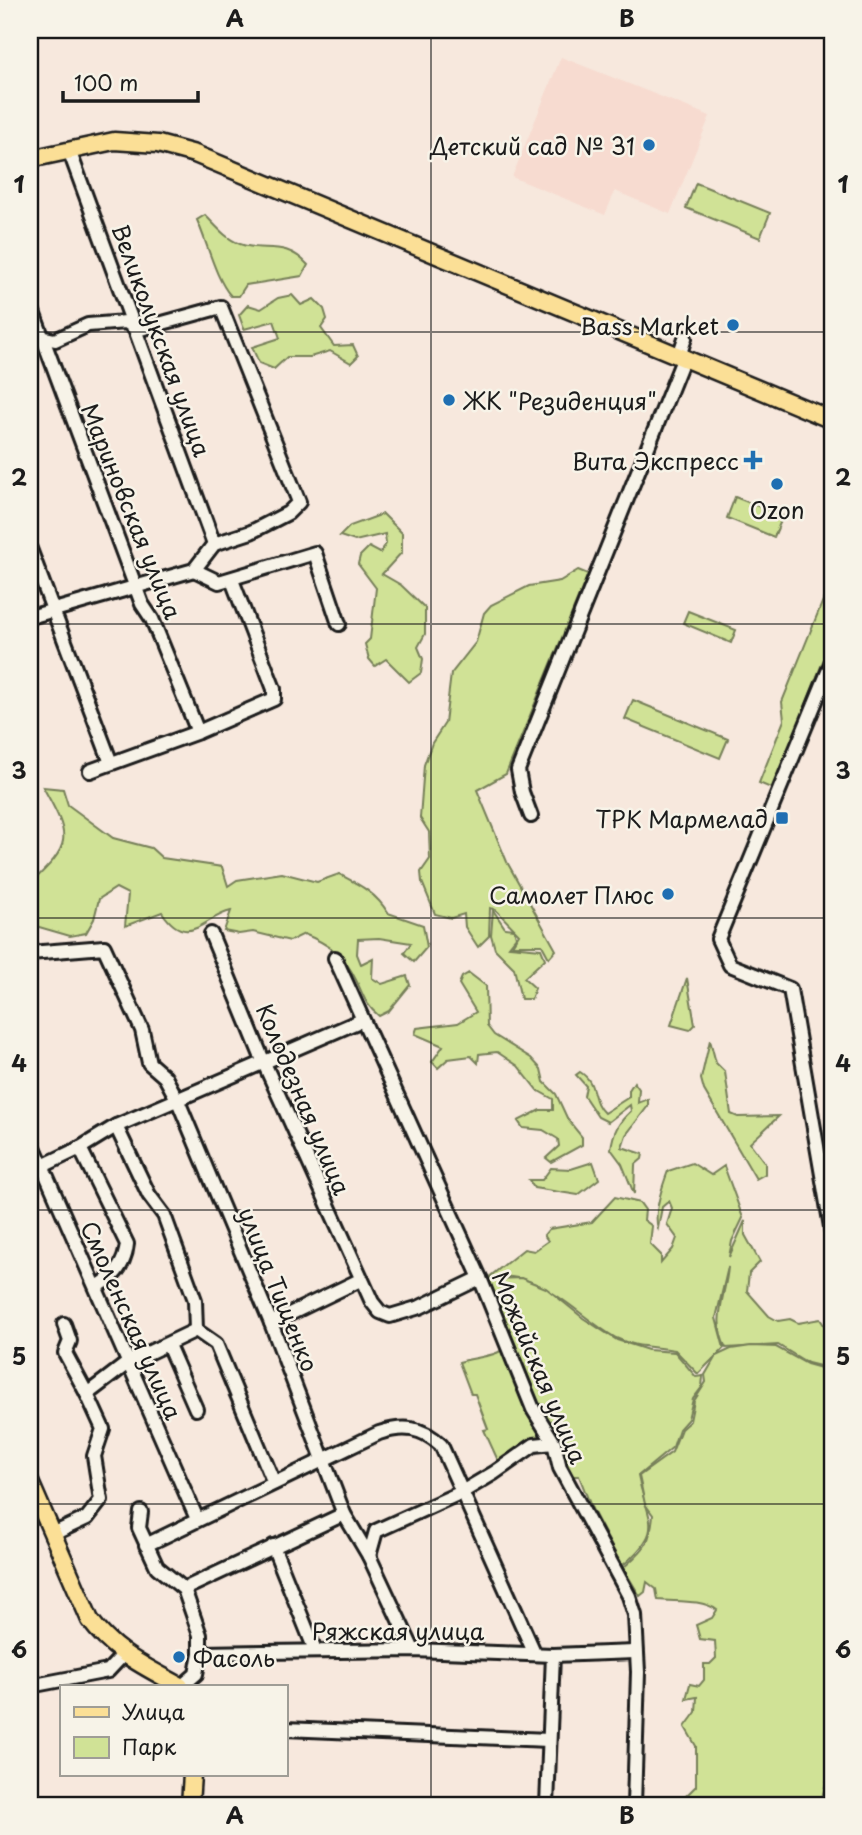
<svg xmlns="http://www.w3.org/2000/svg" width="862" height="1835" viewBox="0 0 862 1835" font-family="'Playpen Sans',sans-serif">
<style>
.built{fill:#f7dbd0}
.green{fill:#d0e296;stroke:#767f59;stroke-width:2}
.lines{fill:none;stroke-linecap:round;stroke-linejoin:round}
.minor-casing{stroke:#1c1c1c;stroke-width:18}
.major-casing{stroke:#1c1c1c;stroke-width:21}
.minor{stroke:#f7f3e8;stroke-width:12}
.major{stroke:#fbdf96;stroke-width:16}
.grid{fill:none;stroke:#1c1c1c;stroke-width:2;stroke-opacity:0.55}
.poi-dot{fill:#1f6fb2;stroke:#f7f3e8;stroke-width:2.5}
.labels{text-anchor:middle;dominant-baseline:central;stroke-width:5;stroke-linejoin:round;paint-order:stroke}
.poi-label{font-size:23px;fill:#1c1c1c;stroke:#f7f3e8;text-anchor:end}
.street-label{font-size:23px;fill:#1c1c1c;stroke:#f7f3e8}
.neatline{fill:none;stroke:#1c1c1c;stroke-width:2.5}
.grid-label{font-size:23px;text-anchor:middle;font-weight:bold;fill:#1c1c1c}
</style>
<rect width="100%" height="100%" fill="#f7e8dd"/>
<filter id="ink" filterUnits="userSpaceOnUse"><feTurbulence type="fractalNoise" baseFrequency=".0143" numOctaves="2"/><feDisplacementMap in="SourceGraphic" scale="14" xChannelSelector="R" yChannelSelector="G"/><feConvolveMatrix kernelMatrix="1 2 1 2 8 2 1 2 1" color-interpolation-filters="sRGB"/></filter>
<g filter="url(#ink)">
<polygon class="built" points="561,57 710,116 670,214 615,191 605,215 512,177"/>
<g class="green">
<polygon points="696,183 770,213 760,238 686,208"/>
<path d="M 205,215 C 216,226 226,239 240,244 C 265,253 284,239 308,265 L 302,276 L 246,285 L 239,296 L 231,296 C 216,280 207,242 197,220 Z"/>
<polygon points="292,295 301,305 314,299 324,309 327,319 321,328 334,346 353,345 358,356 351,363 330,351 310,357 287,357 274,369 259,363 252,347 280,338 274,321 244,329 239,315 248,305 261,309 278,298"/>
<polygon points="735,497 783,516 774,537 727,518"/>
<polygon points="383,514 402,533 402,552 382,574 401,585 425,608 425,634 418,647 423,659 421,673 409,682 386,659 375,666 369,659 365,644 370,639 376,588 358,564 360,556 369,547 380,553 386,544 385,534 355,541 340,536 350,526"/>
<polygon points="578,570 588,574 506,774 477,790 507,862 556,950 549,958 542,945 512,945 519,934 496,910 490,908 489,936 478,947 465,927 464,914 451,918 435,914 422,882 421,872 430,859 429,832 420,818 424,765 432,743 445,723 451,674 476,642 484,613 491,605 529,586 560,581"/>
<polygon points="832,578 832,621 825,630 830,643 773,789 759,783 784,720 782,702"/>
<polygon points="688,611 736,630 731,643 683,623"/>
<polygon points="633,700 728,739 720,758 625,719"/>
<path d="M 43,787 L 63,789 L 68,805 L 113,838 L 151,848 L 162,858 L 222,867 L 228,886 L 237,880 L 282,873 L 317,882 L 339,874 C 360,885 376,893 388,913 L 423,925 L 427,947 L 414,962 L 404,953 L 411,943 L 379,938 L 358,939 L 357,954 L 361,964 L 373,958 L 372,978 L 382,984 L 407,976 L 410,985 L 389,1011 L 379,1016 C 365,1005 364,996 356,980 C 344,955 329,944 304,934 L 290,941 L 253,932 L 239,934 L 224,931 L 231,911 C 205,916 188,951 162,912 L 125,926 L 128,894 L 116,888 L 99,899 L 94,919 L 86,933 L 70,936 L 32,925 L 30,884 C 72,844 72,839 43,787 Z"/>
<polygon points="493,910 505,928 514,929 516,937 509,946 541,949 545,959 524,978 535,988 531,999 521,999 514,968 495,949 491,935"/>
<polygon points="469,973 486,986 487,1026 494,1035 531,1058 541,1069 544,1082 556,1094 568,1120 582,1137 582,1145 551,1162 546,1158 559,1146 558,1139 543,1130 523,1128 518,1121 540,1110 553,1110 553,1099 537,1090 518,1066 497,1052 479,1054 478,1063 471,1056 448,1059 438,1068 432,1062 443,1046 415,1034 417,1028 458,1023 476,1012 459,984 462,977"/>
<polygon points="687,978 695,1025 690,1030 671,1025"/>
<polygon points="710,1040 716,1063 725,1072 731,1114 738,1117 779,1116 750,1143 765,1163 765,1174 756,1179 704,1090 701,1079"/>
<path d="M 580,1072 C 598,1083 590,1100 604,1113 L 629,1097 L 629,1090 L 634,1082 L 639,1089 L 638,1103 L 648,1099 L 648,1106 L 626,1135 L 622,1147 L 643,1154 L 642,1159 L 635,1165 L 634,1194 L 622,1164 L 611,1149 C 613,1132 618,1123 631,1111 L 630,1105 L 608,1122 L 598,1117 L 584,1096 L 586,1086 L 576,1075 Z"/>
<polygon points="593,1162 599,1179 578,1195 534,1188 529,1180 542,1180 551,1168 571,1169"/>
<path d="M 692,1163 L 711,1175 L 724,1166 L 743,1218 L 732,1241 L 729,1257 L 745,1221 L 745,1235 L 760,1262 L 749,1273 L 747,1291 L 769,1316 L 778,1321 L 790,1319 L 798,1323 L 820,1319 L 832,1337 L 832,1369 L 808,1363 L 778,1345 L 726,1348 C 711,1320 726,1295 728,1267 L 716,1318 L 724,1348 L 698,1374 L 675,1350 C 654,1346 636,1348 616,1338 C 573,1313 541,1268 488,1278 L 524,1249 L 534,1251 L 548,1241 L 544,1235 L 549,1229 L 592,1222 L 615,1197 L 640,1203 L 645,1210 L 644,1220 L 652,1226 L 650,1244 L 661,1255 L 661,1263 L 673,1249 L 677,1238 L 667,1224 L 672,1208 L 669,1201 L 662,1207 L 658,1228 C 653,1213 662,1187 668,1171 Z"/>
<path d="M 521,1278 L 546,1288 L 583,1318 L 617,1340 L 648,1350 L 675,1352 L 696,1377 L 703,1376 L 702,1387 L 693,1399 L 688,1419 L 679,1429 L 673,1447 L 638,1476 C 648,1523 666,1528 622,1566 L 592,1509 L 579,1476 L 570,1476 L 554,1443 L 500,1465 L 484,1430 L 488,1429 L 475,1394 L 471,1394 L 459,1362 C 477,1356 505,1358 512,1338 L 488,1279 Z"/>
<path d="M 751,1346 L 776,1347 L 807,1364 L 832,1371 L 832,1761 L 820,1805 L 690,1803 L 686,1796 L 696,1786 L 696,1746 L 685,1727 L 696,1712 L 697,1697 L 686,1699 L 690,1684 L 699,1686 L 704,1680 L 704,1664 L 710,1664 L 716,1658 L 715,1641 L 700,1639 L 696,1625 L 712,1618 L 717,1610 C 701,1599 677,1602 658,1600 L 656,1589 L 647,1582 L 645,1592 L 640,1596 L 623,1568 C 645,1548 650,1545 653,1515 L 645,1504 L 639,1476 L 672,1452 L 681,1429 L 690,1421 L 694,1401 L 706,1382 L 705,1375 L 716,1356 L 731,1349 Z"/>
</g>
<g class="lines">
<g class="minor-casing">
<g id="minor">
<polyline points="69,150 214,544"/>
<polyline points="30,304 142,604 152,619 198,732"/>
<polyline points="30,339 41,337 55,340 88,325 126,322 137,330 221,307 299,502 288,513 251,532 214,544 194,570 30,617"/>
<polyline points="30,549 111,763"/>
<polyline points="194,570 219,582 315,553 339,624"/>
<polyline points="832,662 718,939 730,965 790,989 832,1233"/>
<polyline points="90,771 198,732 274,699 274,689 232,580"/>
<polyline points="531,816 522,792 518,770 684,357 681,350 685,338"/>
<polyline points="211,934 264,1063 372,1302 380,1312 390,1316 420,1307 480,1278"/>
<polyline points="30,953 104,947 142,1030 149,1063 165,1077 178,1101 271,1323 344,1514 369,1556 413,1650"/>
<polyline points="335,958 480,1278 533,1409 554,1443 560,1468 629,1596 635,1615 638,1672 634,1805"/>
<polyline points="116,1126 149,1195 164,1215 195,1300 196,1330 216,1344 274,1483"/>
<polyline points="30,1138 197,1519"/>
<path d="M 80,1148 L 127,1244 C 125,1265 114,1278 96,1287"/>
<polyline points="30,1172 80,1148 116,1126 362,1020"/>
<polyline points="271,1323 360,1280"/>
<polyline points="64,1324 70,1341 65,1353 87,1394"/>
<polyline points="168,1345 196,1409"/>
<polyline points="141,1512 139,1528 157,1567 184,1589 200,1635 200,1653"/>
<polyline points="53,1534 87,1518 101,1500 94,1456 103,1429 87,1394 129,1362 196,1330"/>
<path d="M 146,1545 L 379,1433 C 404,1425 422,1427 441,1445 L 534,1652"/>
<polyline points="273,1546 315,1650"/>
<polyline points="369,1556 376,1531 462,1492 494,1473 534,1445 554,1443"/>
<polyline points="184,1589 344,1514"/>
<polyline points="30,1686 108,1671 123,1655"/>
<polyline points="182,1686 196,1674 200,1653 413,1650 553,1655 635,1652"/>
<polyline points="285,1729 549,1740"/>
<polyline points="547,1805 553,1655"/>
</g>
</g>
<g class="major-casing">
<g id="major">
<polyline points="30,159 114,141 158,144 195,154 832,420"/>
<path d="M 30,1482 L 90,1620 C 114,1653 146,1667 180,1686"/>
<polyline points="190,1805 192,1774"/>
</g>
</g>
<use href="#minor" class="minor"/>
<use href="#major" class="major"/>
</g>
</g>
<path class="grid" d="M 431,30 L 431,1805M 30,332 L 832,332M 30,624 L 832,624M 30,918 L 832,918M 30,1210 L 832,1210M 30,1504 L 832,1504"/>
<g class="poi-dot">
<circle cx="649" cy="145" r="7"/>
<circle cx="733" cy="325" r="7"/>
<circle cx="449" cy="400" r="7"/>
<path d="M749.5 449.5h7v7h7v7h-7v7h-7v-7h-7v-7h7z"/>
<circle cx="777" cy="484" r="7"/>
<rect x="775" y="811" width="14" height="14" rx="3.5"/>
<circle cx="668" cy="894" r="7"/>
<circle cx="179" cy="1657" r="7"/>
</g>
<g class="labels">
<g class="poi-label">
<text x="635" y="145">Детский сад № 31</text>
<text x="719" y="325">Bass Market</text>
<text x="463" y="400" text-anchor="start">ЖК "Резиденция"</text>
<text x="739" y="460">Вита Экспресс</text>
<text x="777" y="509" text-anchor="middle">Ozon</text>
<text x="768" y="818">ТРК Мармелад</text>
<text x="654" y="894">Самолет Плюс</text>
<text x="193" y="1657" text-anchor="start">Фасоль</text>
</g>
<g class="street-label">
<text transform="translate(162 340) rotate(70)">Великолукская улица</text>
<text transform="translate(132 511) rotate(68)">Мариновская улица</text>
<text transform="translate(304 1099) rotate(67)">Колодезная улица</text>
<text transform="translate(279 1289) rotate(68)">улица Тищенко</text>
<text transform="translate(132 1320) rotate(66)">Смоленская улица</text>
<text transform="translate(540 1367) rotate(67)">Можайская улица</text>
<text x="398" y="1630">Ряжская улица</text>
</g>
</g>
<rect width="862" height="1835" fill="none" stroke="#f7f3e8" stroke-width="77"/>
<rect x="60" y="1685" width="228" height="91" fill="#f7f3e8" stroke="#9f9d96" stroke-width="2"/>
<rect x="74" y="1707" width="35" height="10" fill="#fbdf96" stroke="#9f9d96" stroke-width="2"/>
<text x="122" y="1720" font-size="21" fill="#1c1c1c">Улица</text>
<rect x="74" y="1737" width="35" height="21" fill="#d0e296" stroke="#9f9d96" stroke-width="2"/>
<text x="122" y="1755" font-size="21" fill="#1c1c1c">Парк</text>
<path d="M63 91v10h135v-10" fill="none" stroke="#1c1c1c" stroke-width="3.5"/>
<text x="74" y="91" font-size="21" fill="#1c1c1c" stroke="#f7f3e8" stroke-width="5" paint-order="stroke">100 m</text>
<rect x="38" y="38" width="786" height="1759" class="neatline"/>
<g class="grid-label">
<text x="235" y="27">A</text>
<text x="627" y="27">B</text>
<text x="19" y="193">1</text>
<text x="843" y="193">1</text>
<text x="19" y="486">2</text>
<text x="843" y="486">2</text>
<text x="19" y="779">3</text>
<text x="843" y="779">3</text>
<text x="19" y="1072">4</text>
<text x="843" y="1072">4</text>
<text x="19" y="1365">5</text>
<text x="843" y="1365">5</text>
<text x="19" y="1658">6</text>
<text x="843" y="1658">6</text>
<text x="235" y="1824">A</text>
<text x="627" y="1824">B</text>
</g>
</svg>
